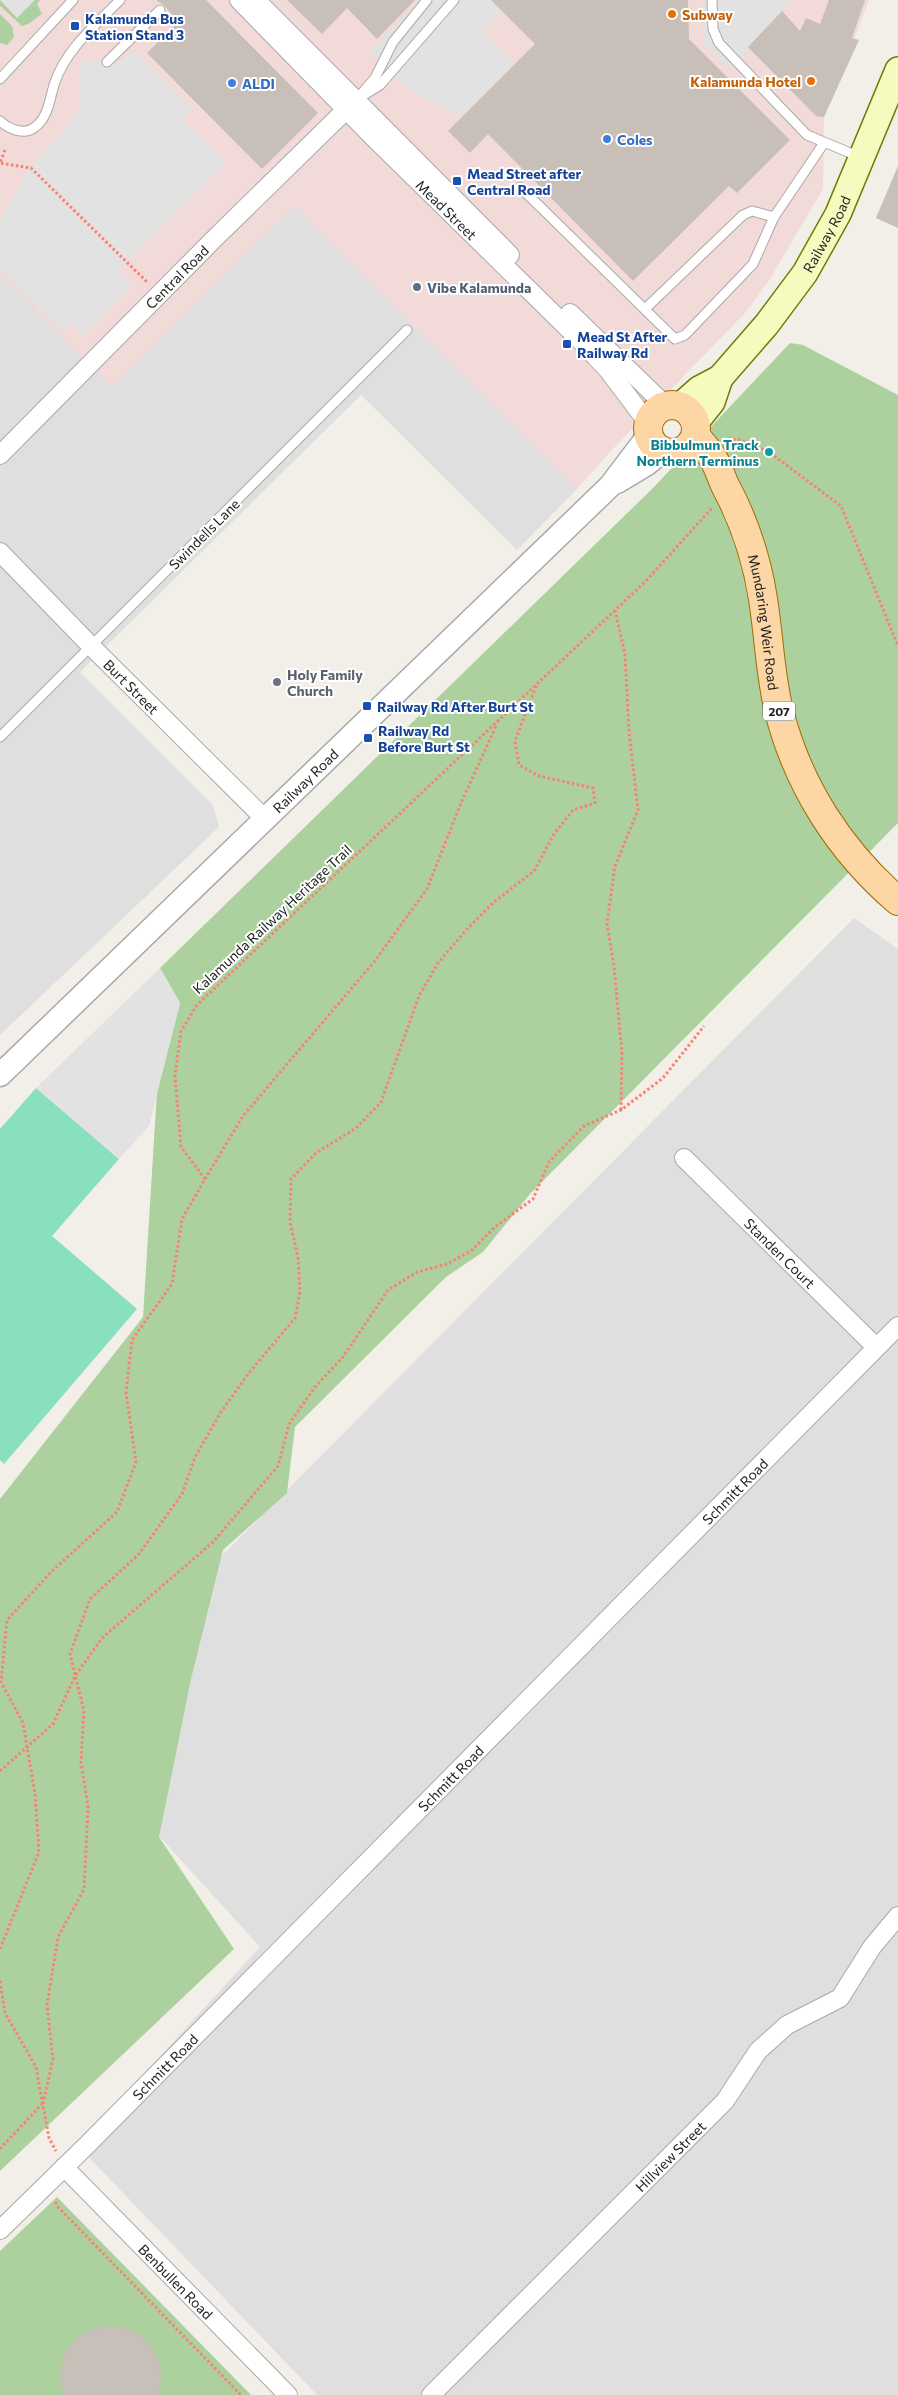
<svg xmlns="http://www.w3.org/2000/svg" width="898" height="2395" viewBox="0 0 898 2395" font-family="Commissioner,sans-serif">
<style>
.residential{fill:#e0dfdf}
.commercial{fill:#f2dad9}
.forest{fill:#add19e}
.pitch{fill:#88e0be}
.parking{fill:#e2e2e2}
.building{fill:#c7bfb8}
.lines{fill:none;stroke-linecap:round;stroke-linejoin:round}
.service-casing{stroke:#a9a9a9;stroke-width:11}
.minor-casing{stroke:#a9a9a9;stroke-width:20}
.tertiary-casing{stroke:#a9a9a9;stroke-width:25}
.secondary-casing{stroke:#707d05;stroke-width:28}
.primary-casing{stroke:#a06b00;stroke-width:30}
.path{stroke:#fa8072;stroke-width:3;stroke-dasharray:2.5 2.5;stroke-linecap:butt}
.service{stroke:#fff;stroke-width:9}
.minor{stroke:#fff;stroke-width:18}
.tertiary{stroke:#fff;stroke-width:22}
.secondary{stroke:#f7fabf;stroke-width:25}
.primary{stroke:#fcd6a4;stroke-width:28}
.food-dot{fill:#e8710a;stroke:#fff;stroke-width:2}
.transit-dot{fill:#1a4fb4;stroke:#fff;stroke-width:2}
.shop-dot{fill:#3f7fe0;stroke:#fff;stroke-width:2}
.service-dot{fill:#5c6f8a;stroke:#fff;stroke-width:2}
.culture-dot{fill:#0f9aa8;stroke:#fff;stroke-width:2}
.worship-dot{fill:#6b7280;stroke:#fff;stroke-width:2}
.labels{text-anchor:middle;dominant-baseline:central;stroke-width:4;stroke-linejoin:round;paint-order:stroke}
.shield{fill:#fff;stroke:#646464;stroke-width:1}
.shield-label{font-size:12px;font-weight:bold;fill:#222}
.food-label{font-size:14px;font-weight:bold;fill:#c56008;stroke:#fff;text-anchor:start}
.transit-label{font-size:14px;font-weight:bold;fill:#164399;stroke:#fff;text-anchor:start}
.shop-label{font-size:14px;font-weight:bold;fill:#366cbe;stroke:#fff;text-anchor:start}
.street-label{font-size:14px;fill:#222;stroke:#fff}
.service-label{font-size:14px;font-weight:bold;fill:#4e5e75;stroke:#fff;text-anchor:start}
.culture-label{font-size:14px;font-weight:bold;fill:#0d838f;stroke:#fff;text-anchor:end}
.worship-label{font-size:14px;font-weight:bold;fill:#5b616d;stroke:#fff;text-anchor:start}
</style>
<rect width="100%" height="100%" fill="#f2efe9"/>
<g class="residential">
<polygon points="294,206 577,489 517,550 361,395 80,672 213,805 219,827 0,1035 0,272 111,386"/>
<polygon points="854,918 898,949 898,2395 317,2395 78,2146 260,1947 121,1794 193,1585"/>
</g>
<polygon class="commercial" points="0,0 869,0 824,117 823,189 770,279 745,313 609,453 577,489 294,206 111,386 0,273"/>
<g class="forest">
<polygon points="0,0 40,0 37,4 42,14 28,24 22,26 0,6"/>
<polygon points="0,14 12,26 14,37 7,45 0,43"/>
<polygon points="790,343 803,345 898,395 898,823 530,1194 483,1252 446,1277 295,1427 287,1493 223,1550 191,1679 159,1837 234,1949 0,2171 0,1499 143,1317 157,1091 180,1003 160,968 653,488"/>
<polygon points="57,2197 251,2395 0,2395 0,2251"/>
</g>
<polygon class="pitch" points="36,1088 119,1159 52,1236 137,1309 4,1464 0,1460 0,1129"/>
<g class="parking">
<polygon points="0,0 35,0 17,18"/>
<polygon points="420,0 491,0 502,11 482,31 515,65 463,116 412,93 370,51"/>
<polygon points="703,0 792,0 730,69 703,41"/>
<polygon points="134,50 193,110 183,120 226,163 117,271 132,286 82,336 70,324 63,332 0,268 0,222 26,173 79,113 80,61 121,62"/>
<polygon points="160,968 180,1003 149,1126 119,1159 36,1088"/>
</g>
<g class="building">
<polygon points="156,0 206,0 318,113 262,169 147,53 178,22 164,5"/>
<polygon points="287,0 415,0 377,39 347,8 322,34"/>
<polygon points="491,0 688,0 689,39 790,140 737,193 729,186 633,281 488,134 470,153 448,131 535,44"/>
<polygon points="829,0 865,0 852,38 859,40 824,117 816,116 748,47 782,11 800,31 806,18 820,24"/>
<polygon points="898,166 898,228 876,218"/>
<polygon points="109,2326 125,2328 140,2335 151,2347 159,2361 161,2377 159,2395 64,2395 60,2383 61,2365 67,2349 79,2336 93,2329"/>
</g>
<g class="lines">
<g class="service-casing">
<g id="service">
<polyline points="712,0 713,29 719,43 807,135 860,157"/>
<polyline points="107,62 160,10"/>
<polyline points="0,79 73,0"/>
<polyline points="363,92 375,78 393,42 427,0"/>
<polyline points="356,100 380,85 454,0"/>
<path d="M 0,121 C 9,129 24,136 35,127 C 49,117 50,96 55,82 C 67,48 96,25 120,0"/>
<polyline points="520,187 675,339 685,335 753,264 774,217"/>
<polyline points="645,309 743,215 752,211 774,217 824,143"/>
<polyline points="0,737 407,330"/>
</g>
</g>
<g class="minor-casing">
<g id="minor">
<path id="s1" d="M 239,0 L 373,137 L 579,339 L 608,370 L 648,423"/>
<polyline points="256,0 510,255"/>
<polyline points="570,313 666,406"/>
<path id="s2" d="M 0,455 L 214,239 L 354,102"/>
<path id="s3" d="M 0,552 L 91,646 L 264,818"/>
<path id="s4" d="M 684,1158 L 876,1347"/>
<path id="s5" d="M 64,2167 L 288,2395"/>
<path id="s6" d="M 0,2230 L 86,2146 L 898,1326"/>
<path id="s7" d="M 431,2395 L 725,2101 L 758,2051 L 787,2025 L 840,1998 L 872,1947 L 898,1916"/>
</g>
</g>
<g class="tertiary-casing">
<g id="tertiary">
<polyline points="617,482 647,464 662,452"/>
<path id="s8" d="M 0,1075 L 610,486 L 648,436"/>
</g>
</g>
<g class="secondary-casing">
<g id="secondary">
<path id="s9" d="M 680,406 L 699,389 L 720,378 L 767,324 L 805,273 L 838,214 L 898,70"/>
<polyline points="696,422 712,402 720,378"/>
</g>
</g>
<g class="primary-casing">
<g id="primary">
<circle cx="672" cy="429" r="24"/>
<path id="s10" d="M 696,436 C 702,444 709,451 714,460 C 720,470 722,481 728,491 C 746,526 757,560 763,599 C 769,636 770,675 779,711 C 798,786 840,851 898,901"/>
</g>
</g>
<g class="path">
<polyline points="5,150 0,163 31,168 147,282"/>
<polyline points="728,439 740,440 769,452 841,506 898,646"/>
<polyline points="615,610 625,654 629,732 638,810 615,866 607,924 614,966 622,1053 621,1110"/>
<polyline points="205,1179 243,1116 374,962 427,889 461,803 497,724"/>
<polyline points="0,1771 53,1724 75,1676 102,1638 213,1542 278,1466 289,1424 315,1387 343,1357 388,1290 417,1272 447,1264 471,1251 495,1227 533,1199 549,1162 584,1126 621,1110 663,1078 704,1026"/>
<polyline points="0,1949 39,1852 35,1794 23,1723 1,1682 7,1620 51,1572 117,1512 136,1462 126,1392 132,1340 172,1284 182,1219 205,1179 181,1147 175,1076 181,1031 197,1005 645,582 712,508"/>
<polyline points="0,1981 5,2013 36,2067 49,2138 56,2151"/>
<polyline points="43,2104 53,2059 47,2005 58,1937 84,1889 88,1806 81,1762 84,1711 70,1654 90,1599 139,1554 182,1494 195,1457 221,1412 248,1374 295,1318 300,1292 298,1257 290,1222 291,1179 316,1153 356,1128 381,1102 419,996 438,963 468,928 494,902 534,871 554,834 573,810 595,803 593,788 539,776 519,765 515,741 536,686"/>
<polyline points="0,2149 42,2104"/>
<polyline points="56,2202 56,2205 241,2395"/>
</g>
<use href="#service" class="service"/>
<use href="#minor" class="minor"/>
<use href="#tertiary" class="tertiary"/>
<use href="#secondary" class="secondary"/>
<use href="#primary" class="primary"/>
</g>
<g class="food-dot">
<circle cx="672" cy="14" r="5"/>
<circle cx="811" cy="81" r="5"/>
</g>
<g class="transit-dot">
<rect x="70" y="21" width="10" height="10" rx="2.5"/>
<rect x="452" y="176" width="10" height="10" rx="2.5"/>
<rect x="562" y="339" width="10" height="10" rx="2.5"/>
<rect x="362" y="701" width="10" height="10" rx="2.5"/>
<rect x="363" y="733" width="10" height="10" rx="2.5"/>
</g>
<g class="shop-dot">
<circle cx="232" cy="83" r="5"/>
<circle cx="607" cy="139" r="5"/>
</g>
<circle class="service-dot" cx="417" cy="287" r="5"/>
<circle class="culture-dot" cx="769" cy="452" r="5"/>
<circle class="worship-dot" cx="277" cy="682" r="5"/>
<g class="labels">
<rect class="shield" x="763" y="701.5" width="32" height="19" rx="4"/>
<g class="shield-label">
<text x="779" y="711">207</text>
</g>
<g class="food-label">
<text x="682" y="14">Subway</text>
<text x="801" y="81" text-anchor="end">Kalamunda Hotel</text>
</g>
<g class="transit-label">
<text x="85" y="18">Kalamunda Bus<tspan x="85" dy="16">Station Stand 3</tspan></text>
<text x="467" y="173">Mead Street after<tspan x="467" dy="16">Central Road</tspan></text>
<text x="577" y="336">Mead St After<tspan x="577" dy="16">Railway Rd</tspan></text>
<text x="377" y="706">Railway Rd After Burt St</text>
<text x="378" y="730">Railway Rd<tspan x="378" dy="16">Before Burt St</tspan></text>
</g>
<g class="shop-label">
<text x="242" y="83">ALDI</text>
<text x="617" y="139">Coles</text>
</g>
<g class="street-label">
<text stroke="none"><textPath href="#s1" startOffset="295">Mead Street</textPath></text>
<text stroke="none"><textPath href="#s9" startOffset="229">Railway Road</textPath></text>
<text stroke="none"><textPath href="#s2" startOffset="251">Central Road</textPath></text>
<text transform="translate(204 534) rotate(-45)">Swindells Lane</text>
<text stroke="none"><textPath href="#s10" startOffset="201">Mundaring Weir Road</textPath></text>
<text stroke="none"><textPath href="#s3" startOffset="188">Burt Street</textPath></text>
<text stroke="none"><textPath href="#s8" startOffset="424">Railway Road</textPath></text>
<text transform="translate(272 919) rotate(-43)">Kalamunda Railway Heritage Trail</text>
<text stroke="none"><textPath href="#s4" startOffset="135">Standen Court</textPath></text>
<text stroke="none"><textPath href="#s6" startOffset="1042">Schmitt Road</textPath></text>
<text stroke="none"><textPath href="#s6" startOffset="638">Schmitt Road</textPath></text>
<text stroke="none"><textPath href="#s6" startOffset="232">Schmitt Road</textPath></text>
<text stroke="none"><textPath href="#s7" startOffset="338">Hillview Street</textPath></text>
<text stroke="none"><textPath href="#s5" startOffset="160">Benbullen Road</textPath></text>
</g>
<g class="service-label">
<text x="427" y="287">Vibe Kalamunda</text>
</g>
<g class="culture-label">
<text x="759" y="444">Bibbulmun Track<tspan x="759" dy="16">Northern Terminus</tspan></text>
</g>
<g class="worship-label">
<text x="287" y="674">Holy Family<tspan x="287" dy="16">Church</tspan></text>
</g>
</g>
</svg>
